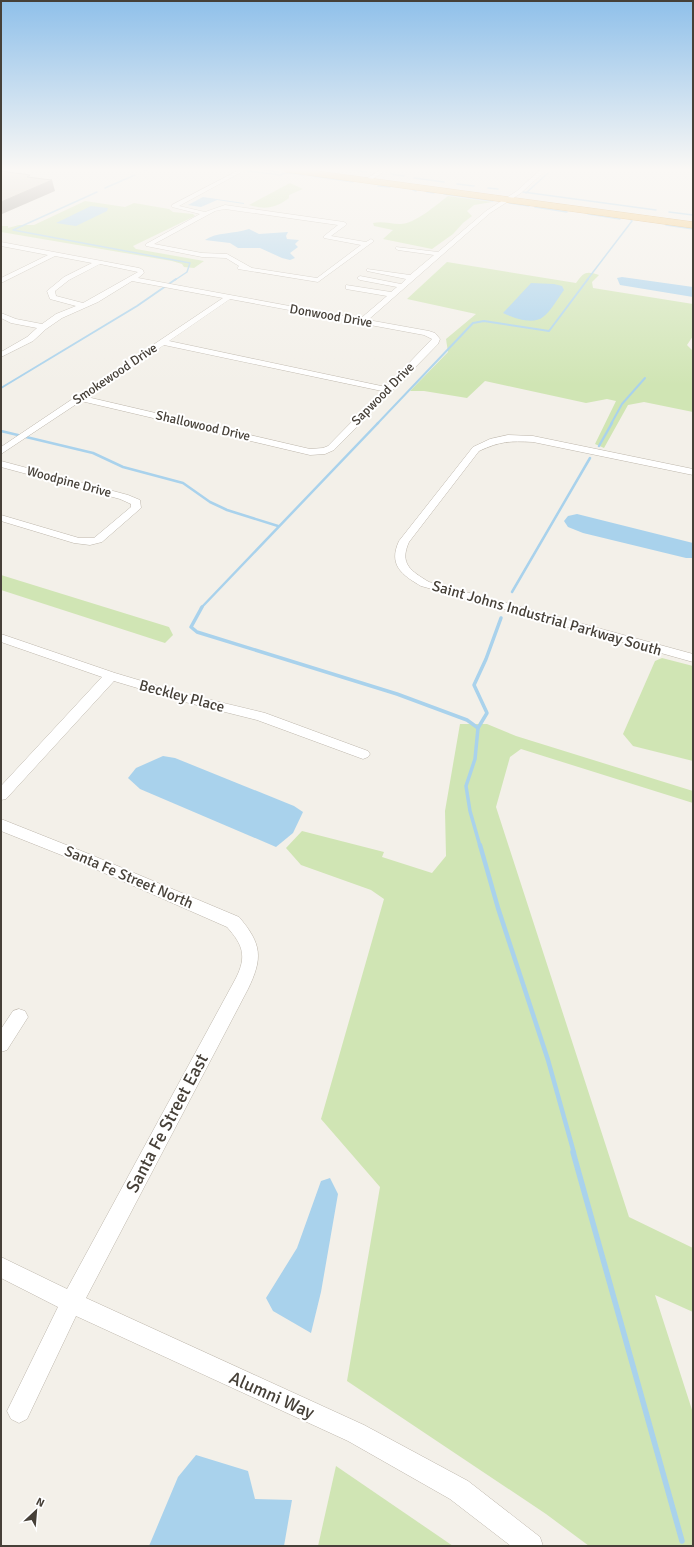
<svg xmlns="http://www.w3.org/2000/svg" width="694" height="1547" viewBox="0 0 694 1547" font-family="Signika,sans-serif">
<style>
.green{fill:#d0e5b4}
.water{fill:#a9d2ec}
.lines{fill:none;stroke-linecap:round;stroke-linejoin:round}
.stream-far5{stroke:#a9d2ec;stroke-width:1.5}
.stream-far4{stroke:#a9d2ec;stroke-width:2}
.stream-far3{stroke:#a9d2ec;stroke-width:2.5}
.stream-far2{stroke:#a9d2ec;stroke-width:3.5}
.stream-far1{stroke:#a9d2ec;stroke-width:4.5}
.stream{stroke:#a9d2ec;stroke-width:5.5}
.street-casing{stroke:#beb7ac;stroke-width:1}
.highway-casing{stroke:#d39b43;stroke-width:1}
.street{fill:#fff;fill-rule:evenodd}
.highway{fill:#f4c673;fill-rule:evenodd}
.shaded-wall{fill:#969088}
.building{fill:#d7cec2;stroke:#969088}
.labels{text-anchor:middle;dominant-baseline:central;stroke-width:4;stroke-linejoin:round;paint-order:stroke}
.far-street-label{font-size:13px;fill:#464038;stroke:#fff}
.street-label{font-size:15px;fill:#464038;stroke:#fff}
.near-street-label{font-size:18px;fill:#464038;stroke:#fff}
</style>
<rect width="100%" height="100%" fill="#f3f0e9"/>
<g class="green">
<path d="M 290,183 L 303,189 L 289,195 L 289,198 C 276,208 265,210 249,205 Z"/>
<path d="M 448,196 L 492,202 L 474,205 L 467,211 L 472,216 L 463,223 L 453,234 L 432,249 L 383,239 L 393,230 L 374,226 L 373,223 C 383,221 390,224 400,224 C 415,224 436,205 448,196 Z"/>
<polygon points="85,201 125,207 134,203 169,209 173,212 193,214 195,216 133,246 136,249 204,261 194,268 184,267 182,264 172,261 1,232 1,226 8,226 8,228 19,225 34,225"/>
<path d="M 447,262 L 576,283 C 584,272 586,271 599,275 L 592,282 L 593,288 L 693,304 L 693,336 L 687,345 L 693,351 L 693,412 L 644,402 L 628,405 L 604,448 L 595,444 L 616,401 L 607,399 L 586,403 L 485,381 L 467,398 L 424,391 L 410,391 L 448,352 L 446,339 L 476,314 L 407,299 Z"/>
<polygon points="1,575 169,627 173,635 165,643 1,590"/>
<polygon points="662,658 693,666 693,761 633,746 623,734 655,661"/>
<polygon points="460,724 487,724 516,736 693,791 693,803 521,749 510,757 496,807 629,1217 693,1248 693,1312 655,1295 693,1413 693,1546 589,1546 546,1514 347,1381 380,1187 321,1119 384,899 371,890 301,865 286,848 302,831 384,852 382,857 432,873 446,856 445,811"/>
<polygon points="336,1466 453,1546 318,1546"/>
</g>
<g class="water">
<polygon points="203,197 244,203 244,204 217,200 201,207 188,205"/>
<polygon points="91,206 108,208 107,211 76,226 56,223"/>
<path d="M 249,229 L 259,234 L 288,232 L 286,236 L 287,239 L 299,240 L 295,244 L 298,247 L 290,253 L 295,258 L 290,260 L 282,258 L 260,248 L 238,248 L 230,243 L 205,240 C 216,232 235,234 249,229 Z"/>
<polygon points="622,277 693,287 693,297 620,285 617,278"/>
<path d="M 531,283 L 554,284 L 562,286 L 564,290 C 558,298 551,311 543,317 C 533,325 513,318 503,313 Z"/>
<polygon points="577,514 693,543 693,558 686,558 583,533 568,527 564,521 568,516"/>
<polygon points="163,756 175,758 294,806 303,812 293,833 276,847 140,789 128,778 136,768"/>
<polygon points="330,1178 338,1194 321,1292 311,1333 273,1311 266,1298 297,1248 321,1181"/>
<polygon points="196,1455 248,1471 255,1499 292,1500 284,1546 149,1546 178,1477"/>
</g>
<g class="lines">
<g class="stream-far5">
<polyline points="231,169 235,169"/>
<polyline points="345,169 367,172"/>
<polyline points="263,170 279,172"/>
<polyline points="144,171 149,169"/>
<polyline points="247,171 280,175 288,172"/>
<polyline points="286,173 304,175"/>
<polyline points="391,174 404,176"/>
<polyline points="312,176 353,182"/>
<polyline points="414,178 444,182"/>
<polyline points="457,184 474,186"/>
<polyline points="378,186 390,187"/>
<polyline points="105,188 135,175"/>
<polyline points="488,188 498,189"/>
<polyline points="413,190 416,191"/>
<polyline points="97,192 13,230 190,263 187,272 175,280"/>
<polyline points="427,192 434,193"/>
<polyline points="523,192 656,210"/>
<polyline points="526,193 548,173"/>
<polyline points="444,194 493,201"/>
<polyline points="509,203 529,206"/>
<polyline points="535,207 567,212"/>
<polyline points="669,212 693,215"/>
<polyline points="588,214 620,219"/>
<polyline points="666,225 693,229"/>
<polyline points="587,280 632,221 631,220"/>
</g>
<g class="stream-far4">
<polyline points="1,388 137,306 176,279"/>
<polyline points="377,424 473,323 484,321 549,331 588,279"/>
<polyline points="611,424 622,404 645,378"/>
</g>
<g class="stream-far3">
<polyline points="1,431 93,453 123,467 183,483 210,502 227,510 278,526"/>
<polyline points="599,446 612,423"/>
<polyline points="512,592 590,458"/>
<polyline points="201,608 378,423"/>
</g>
<g class="stream-far2">
<polyline points="202,607 191,627 197,632 397,694 467,720 478,728 475,759 466,786 470,811 480,846"/>
<polyline points="478,728 487,713 474,685 486,659 501,618"/>
</g>
<polyline class="stream-far1" points="480,845 498,908 548,1060 574,1153"/>
<polyline class="stream" points="573,1152 682,1541"/>
<g class="street-casing">
<g id="street">
<path d="M 241,169 L 247,169 L 179,206 L 205,212 L 225,205 L 344,222 L 347,224 L 346,225 L 331,236 L 366,242 L 371,239 L 374,241 L 318,282 L 238,269 L 237,268 L 239,266 L 226,258 L 202,257 L 146,246 L 146,244 L 200,214 L 172,207 L 172,205 ZM 225,209 L 338,225 L 324,236 L 324,238 L 361,245 L 317,278 L 252,268 L 227,254 L 202,253 L 154,244 L 215,211 Z"/>
<polygon points="382,169 388,169 370,181 366,181 366,179"/>
<path d="M 541,169 L 547,169 L 521,193 L 490,213 L 368,320 L 429,331 L 435,333 L 440,339 L 438,344 L 334,450 L 325,454 L 310,455 L 81,401 L 1,454 L 1,447 L 223,298 L 132,281 L 98,302 L 62,318 L 46,329 L 33,341 L 1,357 L 1,352 L 27,337 L 37,328 L 11,323 L 1,318 L 1,313 L 16,319 L 42,324 L 56,314 L 76,306 L 50,299 L 47,291 L 64,277 L 92,263 L 55,256 L 1,283 L 1,278 L 48,255 L 1,246 L 1,242 L 139,268 L 143,270 L 144,273 L 138,278 L 360,319 L 387,296 L 346,289 L 346,285 L 391,292 L 397,287 L 360,280 L 357,278 L 360,276 L 401,284 L 406,279 L 367,271 L 367,269 L 410,275 L 434,255 L 398,250 L 395,248 L 396,247 L 438,252 L 486,211 L 517,191 ZM 100,264 L 138,272 L 83,303 L 56,296 L 55,291 L 69,280 ZM 230,299 L 424,335 L 432,339 L 386,387 L 169,341 ZM 164,345 L 382,391 L 328,446 L 323,448 L 310,449 L 87,397 Z"/>
<path d="M 508,435 L 533,436 L 693,469 L 693,475 L 533,442 C 509,441 501,441 479,451 L 409,542 C 399,564 411,571 429,582 L 693,654 L 693,662 L 421,586 C 402,575 388,565 399,541 L 473,447 L 490,439 Z"/>
<polygon points="1,461 128,495 140,500 141,508 102,542 90,545 74,543 1,521 1,515 79,538 94,538 131,507 131,504 120,499 1,467"/>
<polygon points="1,634 115,673 182,693 265,713 368,751 370,754 368,757 363,759 257,720 181,701 114,681 6,799 1,800 1,786 102,677 1,642"/>
<path d="M 1,819 L 89,854 L 239,917 C 262,944 263,958 248,989 L 86,1298 L 364,1425 L 468,1481 L 540,1537 L 543,1546 L 511,1546 L 450,1499 L 348,1441 L 76,1316 L 27,1419 L 19,1423 L 11,1419 L 7,1411 L 11,1403 L 58,1307 L 1,1278 L 1,1257 L 67,1289 L 236,978 C 247,956 243,945 227,927 L 79,862 L 1,831 Z"/>
<polygon points="19,1009 25,1011 28,1017 7,1050 1,1052 1,1029 13,1011"/>
</g>
</g>
<g class="highway-casing">
<polygon id="highway" points="282,169 302,169 693,222 693,228 286,172"/>
</g>
<use href="#street" class="street"/>
<use href="#highway" class="highway"/>
</g>
<polygon class="shaded-wall" points="52,180 55,191 2,214 1,208 1,202"/>
<polygon class="building" points="1,171 30,175 27,177 52,180 1,202"/>
<linearGradient id="sky" x2="0" y2="1"><stop stop-color="#8fc0ea"/><stop offset="0.44" stop-color="#faf8f5"/><stop offset="1" stop-color="#faf8f5" stop-opacity="0"/></linearGradient>
<rect width="694" height="385" fill="url(#sky)"/>
<g class="labels">
<g class="far-street-label">
<text transform="translate(331 316) rotate(10)">Donwood Drive</text>
<text transform="translate(115 374) rotate(-34)">Smokewood Drive</text>
<text transform="translate(383 394) rotate(-45)">Sapwood Drive</text>
<text transform="translate(203 426) rotate(13)">Shallowood Drive</text>
<text transform="translate(69 482) rotate(15)">Woodpine Drive</text>
</g>
<g class="street-label">
<text transform="translate(547 618) rotate(16)">Saint Johns Industrial Parkway South</text>
<text transform="translate(182 696) rotate(15)">Beckley Place</text>
<text transform="translate(129 877) rotate(23)">Santa Fe Street North</text>
</g>
<g class="near-street-label">
<text transform="translate(167 1123) rotate(-62)">Santa Fe Street East</text>
<text transform="translate(272 1395) rotate(24)">Alumni Way</text>
</g>
</g>
<rect width="694" height="1547" fill="none" stroke="#464038" stroke-width="4"/>
<g transform="translate(36 1511) rotate(26)" stroke="#ffffff" stroke-width="3" paint-order="stroke">
<path d="M0-3L7 15L0 10L-7 15Z" fill="#464038"/>
<text y="-6" font-size="11" font-weight="bold" text-anchor="middle" fill="#464038">N</text>
</g>
</svg>
